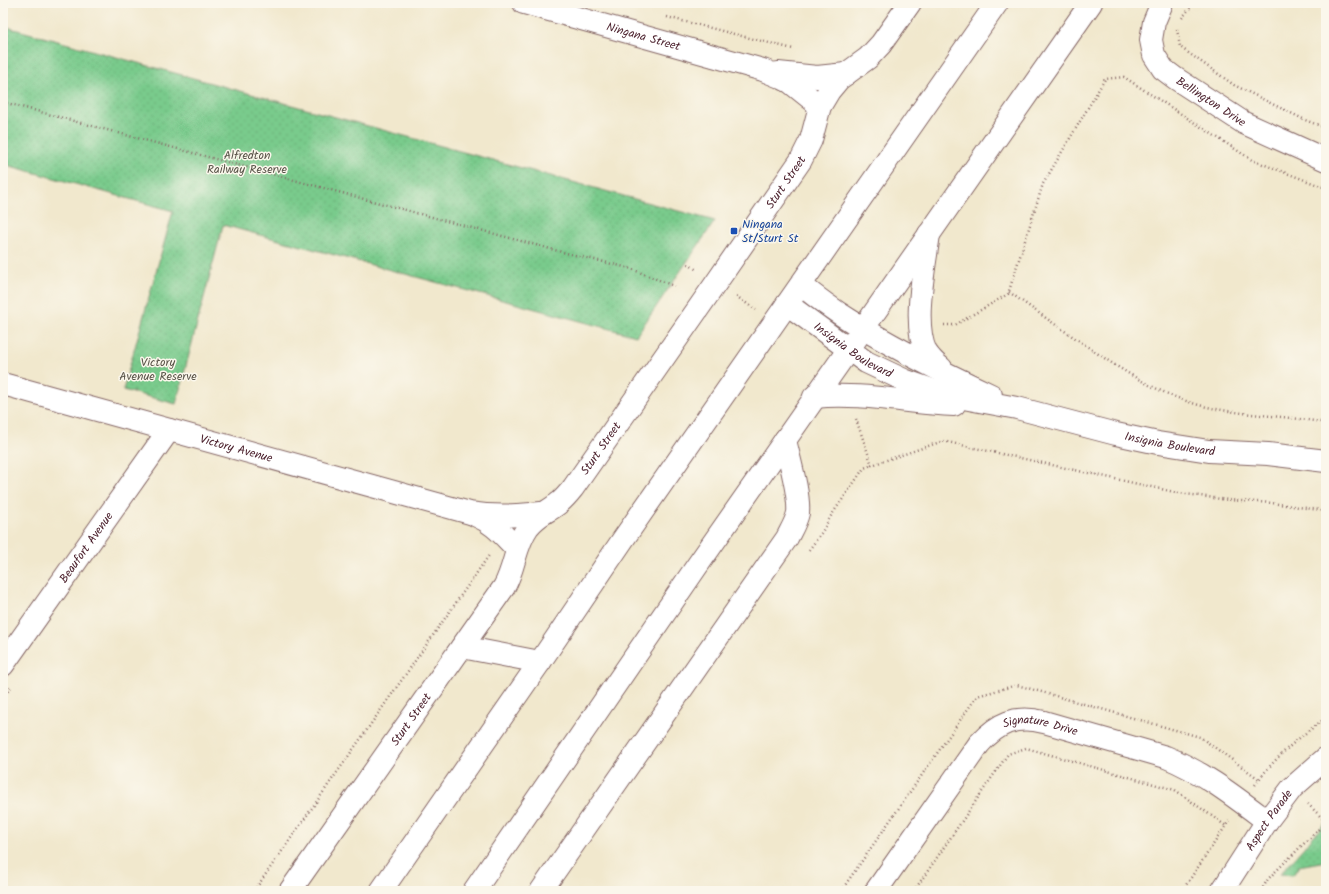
<svg xmlns="http://www.w3.org/2000/svg" width="1329" height="894" viewBox="0 0 1329 894" font-family="Kalam,sans-serif">
<style>
.park{fill:url(#park-dots);stroke:#62755c}
.lines{fill:none;stroke-linecap:round;stroke-linejoin:round}
.minor-casing{stroke:#846564;stroke-width:24}
.secondary-casing{stroke:#846564;stroke-width:24}
.path{stroke:#846564;stroke-width:2.5;stroke-dasharray:1 3;stroke-linecap:butt}
.minor{stroke:#fff;stroke-width:22}
.secondary{stroke:#fff;stroke-width:22}
.transit-dot{fill:#1a4fb4;stroke:#fbf7ec;stroke-width:1.5}
.labels{text-anchor:middle;dominant-baseline:central;stroke-width:3;stroke-linejoin:round;paint-order:stroke}
.street-label{font-size:12px;fill:#4a1f2b;stroke:#fbf7ec}
.park-label{font-size:12px;fill:#585348;stroke:#fbf7ec}
.transit-label{font-size:12px;fill:#164399;stroke:#fbf7ec;text-anchor:start}
</style>
<defs>
<pattern id="park-dots" width="8" height="8" patternUnits="userSpaceOnUse"><rect width="8" height="8" fill="#79cb8c"/><path d="M2 2h.1M6 6h.1" fill="none" stroke="#6aae79" stroke-width="1.8" stroke-linecap="round"/></pattern>
</defs>
<rect width="100%" height="100%" fill="#fbf7ec"/>
<filter id="ink" filterUnits="userSpaceOnUse"><feTurbulence type="fractalNoise" baseFrequency=".025" numOctaves="2"/><feDisplacementMap in="SourceGraphic" scale="8" xChannelSelector="R" yChannelSelector="G"/><feConvolveMatrix kernelMatrix="1 2 1 2 8 2 1 2 1" color-interpolation-filters="sRGB"/></filter>
<filter id="wash" filterUnits="userSpaceOnUse"><feTurbulence type="fractalNoise" baseFrequency=".012" numOctaves="4" result="noise"/><feDisplacementMap in="SourceGraphic" scale="16" xChannelSelector="R" yChannelSelector="G"/><feGaussianBlur stdDeviation="0.9" result="paint"/><feColorMatrix in="noise" values="0 0 0 0 0 0 0 0 0 0 0 0 0 0 0 0 0 1.4 0 .05"/><feComposite in="paint" operator="in"/></filter>
<g filter="url(#wash)">
<rect width="100%" height="100%" fill="#f1e8cd"/>
<g class="park">
<polygon points="3,26 715,221 636,336 223,225 176,404 123,390 173,211 3,164"/>
<polygon points="1326,822 1326,861 1299,866 1293,875 1280,874"/>
</g>
</g>
<g filter="url(#ink)">
<g class="lines">
<g class="minor-casing">
<g id="minor">
<path id="s1" d="M 524,3 L 763,70 L 780,77 L 790,82 L 820,106"/>
<path id="s2" d="M 1162,3 L 1154,22 L 1151,40 L 1154,55 L 1163,69 L 1175,78 L 1244,123 L 1326,160"/>
<polyline points="778,73 817,77 846,74"/>
<path d="M 929,234 C 925,266 912,323 926,352 C 930,358 935,363 941,368"/>
<path d="M 801,285 C 816,297 832,309 848,319 C 893,348 942,372 991,395"/>
<path id="s3" d="M 787,304 L 866,362 L 904,380 L 935,391 L 958,397 L 1017,408 L 1116,434 L 1158,443 L 1209,451 L 1268,454 L 1326,461"/>
<path id="s4" d="M 3,384 L 470,513 C 494,517 517,516 541,513"/>
<path d="M 814,397 C 861,392 907,403 954,405"/>
<path d="M 475,515 C 494,523 503,535 517,549"/>
<polyline points="462,647 540,662"/>
<path id="s5" d="M 3,665 L 169,430"/>
<path id="s6" d="M 290,891 L 504,587 C 515,568 515,545 528,527 C 539,513 549,512 560,502 C 565,498 569,493 573,488 L 716,283 L 801,160 L 811,140 L 820,106 L 829,91 L 839,79 L 868,58 L 881,44 L 910,3"/>
<path d="M 541,891 L 787,538 C 791,530 796,522 798,513 C 800,495 789,458 785,440"/>
<path id="s7" d="M 876,891 L 979,744 C 998,723 1015,715 1044,722 L 1166,757 C 1203,772 1235,797 1267,821"/>
<path id="s8" d="M 1222,891 L 1267,821 L 1292,788 L 1326,758"/>
</g>
</g>
<g class="secondary-casing">
<g id="secondary">
<polyline points="381,891 540,662 624,538 997,3"/>
<polyline points="474,891 697,566 1091,3"/>
</g>
</g>
<g class="path">
<polyline points="667,17 793,49"/>
<polyline points="1182,18 1194,3"/>
<polyline points="1177,29 1180,47 1234,85 1305,120 1326,128"/>
<polyline points="3,102 562,252 629,268 674,286"/>
<polyline points="688,264 697,270"/>
<path d="M 1009,292 C 1033,309 1057,326 1081,342 C 1118,368 1156,393 1199,405 C 1241,416 1284,415 1326,423"/>
<polyline points="736,296 756,310"/>
<polyline points="944,325 955,325 1008,294 1043,184 1105,79 1124,77 1252,160 1326,188"/>
<polyline points="3,358 4,358"/>
<polyline points="856,419 872,465 943,441 1179,493 1228,500 1272,503 1326,511"/>
<polyline points="809,550 822,532 831,516 864,468 872,465"/>
<polyline points="3,698 11,687"/>
<path d="M 1255,785 C 1274,758 1299,737 1326,718"/>
<polyline points="254,891 490,554"/>
<polyline points="841,891 977,696 1017,685 1200,737 1259,779"/>
<polyline points="914,891 1008,754 1026,748 1175,790 1226,826"/>
<polyline points="1182,891 1229,821"/>
<polyline points="1261,891 1268,879 1275,872 1326,822 1308,804"/>
</g>
<use href="#minor" class="minor"/>
<use href="#secondary" class="secondary"/>
</g>
</g>
<rect class="transit-dot" x="730" y="227" width="8" height="8" rx="2"/>
<g class="labels">
<g class="street-label">
<text stroke="none"><textPath href="#s1" startOffset="124">Ningana Street</textPath></text>
<text stroke="none"><textPath href="#s2" startOffset="129">Bellington Drive</textPath></text>
<text stroke="none"><textPath href="#s6" startOffset="869">Sturt Street</textPath></text>
<text stroke="none"><textPath href="#s3" startOffset="81">Insignia Boulevard</textPath></text>
<text stroke="none"><textPath href="#s3" startOffset="414">Insignia Boulevard</textPath></text>
<text stroke="none"><textPath href="#s4" startOffset="242">Victory Avenue</textPath></text>
<text stroke="none"><textPath href="#s6" startOffset="545">Sturt Street</textPath></text>
<text stroke="none"><textPath href="#s5" startOffset="144">Beaufort Avenue</textPath></text>
<text stroke="none"><textPath href="#s6" startOffset="210">Sturt Street</textPath></text>
<text stroke="none"><textPath href="#s7" startOffset="249">Signature Drive</textPath></text>
<text stroke="none"><textPath href="#s8" startOffset="85">Aspect Parade</textPath></text>
</g>
<g class="park-label">
<text x="247" y="155">Alfredton<tspan x="247" dy="14">Railway Reserve</tspan></text>
<text x="158" y="362">Victory<tspan x="158" dy="14">Avenue Reserve</tspan></text>
</g>
<g class="transit-label">
<text x="742" y="224">Ningana<tspan x="742" dy="14">St/Sturt St</tspan></text>
</g>
</g>
<rect width="1329" height="894" fill="none" stroke="#fbf7ec" stroke-width="16"/>
</svg>
